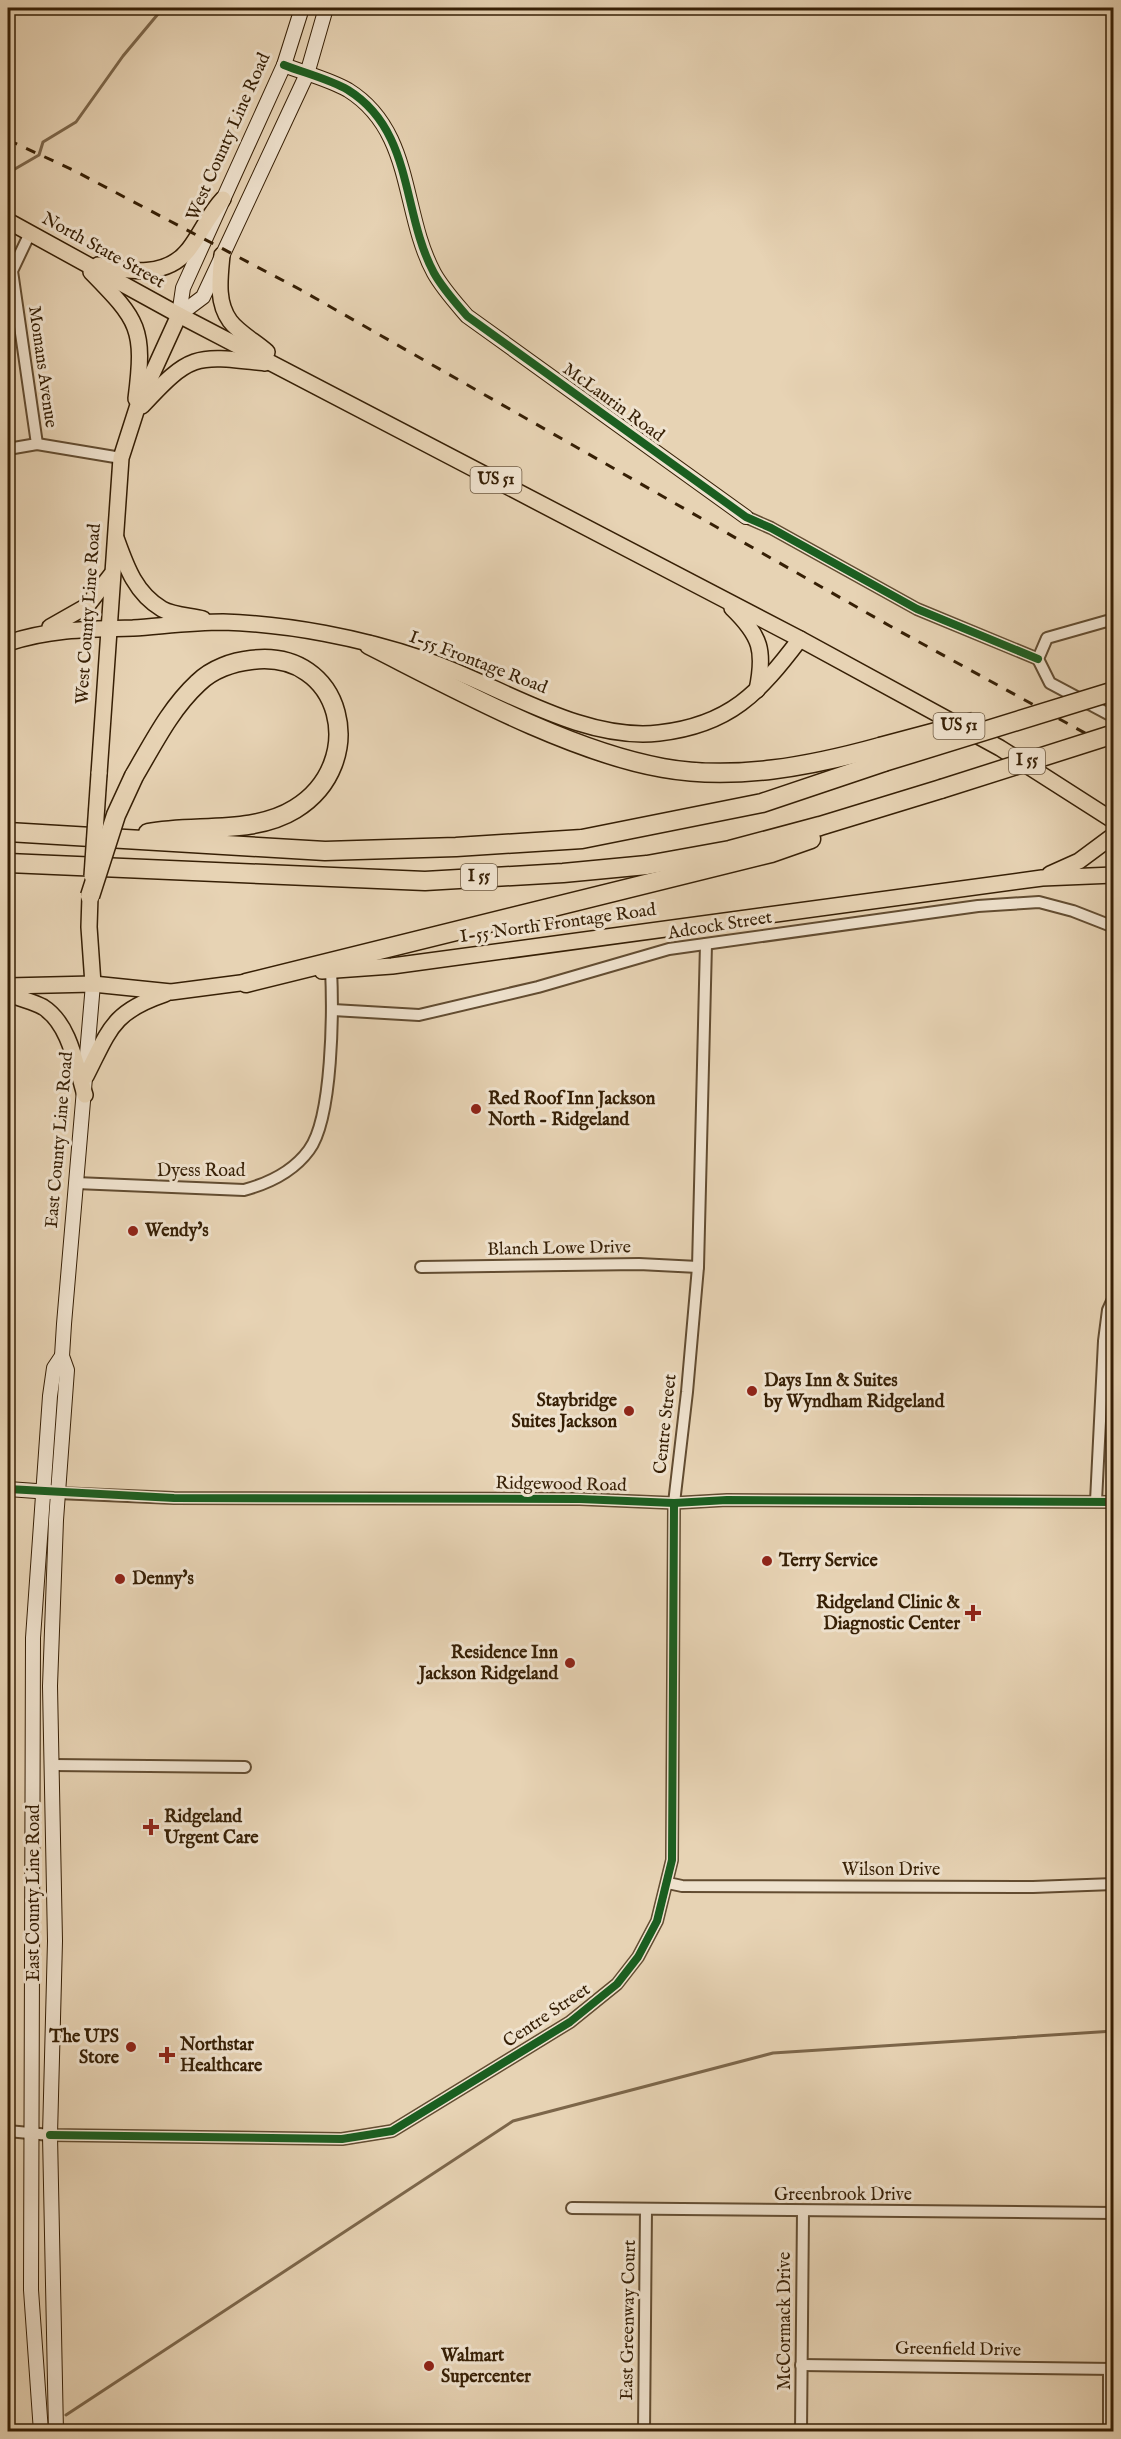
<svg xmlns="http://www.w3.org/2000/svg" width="1121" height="2439" viewBox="0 0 1121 2439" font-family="'IM FELL English',serif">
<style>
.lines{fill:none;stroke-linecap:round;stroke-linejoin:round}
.stream{stroke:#7c664a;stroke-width:3}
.street-casing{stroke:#624c31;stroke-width:14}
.secondary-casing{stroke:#361f05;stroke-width:16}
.primary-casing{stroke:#361f05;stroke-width:18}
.highway-casing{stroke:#361f05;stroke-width:21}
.street{stroke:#efe2ce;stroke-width:10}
.secondary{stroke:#efe2ce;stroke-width:14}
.primary{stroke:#e7d3b4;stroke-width:15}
.highway{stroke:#e7d3b4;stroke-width:18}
.rail{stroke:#361f05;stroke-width:3;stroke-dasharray:10 10;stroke-linecap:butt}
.primary-bridge-casing{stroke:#361f05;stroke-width:18;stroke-linecap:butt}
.highway-bridge-casing{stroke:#361f05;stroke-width:21;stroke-linecap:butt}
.primary-bridge{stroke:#e7d3b4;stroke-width:15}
.highway-bridge{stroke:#e7d3b4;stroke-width:18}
.cycleway-casing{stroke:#efe2ce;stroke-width:11}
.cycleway{stroke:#1b5e20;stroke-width:8}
.poi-dot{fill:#8f2418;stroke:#efe2ce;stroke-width:2}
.labels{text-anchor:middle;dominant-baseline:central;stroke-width:6;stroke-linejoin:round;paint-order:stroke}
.shield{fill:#efe2ce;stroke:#6e5a41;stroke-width:1.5}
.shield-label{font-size:16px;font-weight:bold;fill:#361f05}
.street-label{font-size:18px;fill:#361f05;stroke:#efe2ce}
.poi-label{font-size:18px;font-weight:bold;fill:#361f05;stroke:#efe2ce;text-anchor:start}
</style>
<rect width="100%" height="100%" fill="#e7d3b4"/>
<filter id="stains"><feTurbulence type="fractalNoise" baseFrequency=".00333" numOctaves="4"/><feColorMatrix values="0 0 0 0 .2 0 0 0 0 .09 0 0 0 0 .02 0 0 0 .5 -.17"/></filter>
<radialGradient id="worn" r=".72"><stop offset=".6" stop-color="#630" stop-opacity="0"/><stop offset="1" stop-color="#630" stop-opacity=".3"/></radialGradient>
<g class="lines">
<g class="stream">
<polyline points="8,173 39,155 43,142 76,122 123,56 163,8"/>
<polyline points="66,2415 513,2121 773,2053 1114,2031"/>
</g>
<g class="street-casing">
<g id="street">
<polyline points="37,444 121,458"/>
<polyline points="8,449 37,444 12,271 30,233"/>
<polyline points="746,517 771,528 917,609 1038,659"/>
<polyline points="1114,619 1047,638 1038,659 1050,683 1114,717"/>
<polyline points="333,1010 419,1015 538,987 669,949 978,906 1039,902 1073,911 1114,927"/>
<path d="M 76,1183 L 244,1190 C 270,1183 293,1172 309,1150 C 333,1118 333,1009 331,969"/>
<polyline points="421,1267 639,1264 698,1267"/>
<polyline points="58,1493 174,1498 580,1499 674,1503 727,1500 1114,1502"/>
<polyline points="1096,1501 1104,1341 1108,1310 1114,1297"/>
<polyline points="53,1765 245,1767"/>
<polyline points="668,1883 682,1886 1033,1887 1114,1884"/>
<polyline points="8,2131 50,2135 342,2139 392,2131 570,2022 617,1984 638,1957 657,1921 672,1860 674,1503 687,1392 698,1267 706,944"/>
<polyline points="572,2208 1114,2213"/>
<polyline points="801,2365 1114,2369"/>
<polyline points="644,2432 646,2209"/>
<polyline points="801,2432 803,2211"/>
<polyline points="1109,2432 1109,2369"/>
</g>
</g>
<g class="secondary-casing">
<g id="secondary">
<path d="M 284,65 C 304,73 329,79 348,90 C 414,131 401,212 434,273 C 443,289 455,302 467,316 L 746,517"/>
<polyline points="179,315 203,297 307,74 326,8"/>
<polyline points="179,315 183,288 284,65 302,8"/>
<polyline points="8,1489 50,1492"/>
<polyline points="41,2432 31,2290 33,1638 50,1396 54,1368 62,1356"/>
<polyline points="56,2432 50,2135 55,1941 50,1686 56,1520 67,1370 62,1356 64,1324 93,984"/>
</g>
</g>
<g class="primary-casing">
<g id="primary">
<polyline points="8,221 179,315 800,639 1000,748 1114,821"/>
<path d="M 222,255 C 220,277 216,302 230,321 C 239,333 256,342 267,352"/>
<path d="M 98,265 C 129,272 167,278 189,249 C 202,232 208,215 223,199"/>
<path d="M 91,272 C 139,321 145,328 136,399"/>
<path d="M 142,406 C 191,353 195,355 265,363"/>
<path d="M 116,538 C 126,566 135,593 162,609 C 172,615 191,616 203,619"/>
<path d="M 732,608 C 761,636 765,651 757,690"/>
<polyline points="50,627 87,606 111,575"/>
<path d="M 8,643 C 49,629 89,629 133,628 C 162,626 193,622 223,622 C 289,624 361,638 423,659 C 496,683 580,742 659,733 C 730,725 759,693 800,639"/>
<polyline points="99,774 121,458 138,405 179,315"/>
<polyline points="1050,874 1079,861 1114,835"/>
<polyline points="90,896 89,927 93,984"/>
<polyline points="322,971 392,966 1042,878 1114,875"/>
<polyline points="8,986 93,984 171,992 256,981"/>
<path d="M 8,993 C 19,999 32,1001 43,1007 C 70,1024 76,1066 85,1095"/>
<path d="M 86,1076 C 110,1029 112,1012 165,994"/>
</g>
</g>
<g class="highway-casing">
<g id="highway">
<path d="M 369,645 C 456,689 568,751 663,768 C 735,781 811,766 880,747"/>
<path d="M 134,776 C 153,744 170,709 198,683 C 212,669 233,662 251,660 C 343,648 370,763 295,809 C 253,835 195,824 148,833"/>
<polyline points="8,832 325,851 456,847 582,839 762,803 884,762"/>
<polyline points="8,863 425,881 563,873 647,865 730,850 820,826 941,789"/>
<polyline points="246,983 771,853 811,839"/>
</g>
</g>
<use href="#street" class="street"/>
<use href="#secondary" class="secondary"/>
<use href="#primary" class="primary"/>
<use href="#highway" class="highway"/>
<polyline class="rail" points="8,140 73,170 301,290 890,626 1114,749"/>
<g class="primary-bridge-casing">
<polyline id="primary-bridge" points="92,876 99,774"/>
</g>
<g class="highway-bridge-casing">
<g id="highway-bridge">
<polyline points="880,747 974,722"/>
<polyline points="884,762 1114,691"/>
<polyline points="941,789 1114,734"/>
<polyline points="90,896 116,815 134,776"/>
</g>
</g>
<use href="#primary-bridge" class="primary-bridge"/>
<use href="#highway-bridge" class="highway-bridge"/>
<g class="cycleway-casing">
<g id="cycleway">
<path d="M 284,65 C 304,73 329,79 348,90 C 414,131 401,212 434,273 C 443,289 455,302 467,316 L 746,517 L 771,528 L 917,609 L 1038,659"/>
<polyline points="8,1489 174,1498 580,1499 674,1503 727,1500 1114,1502"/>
<polyline points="50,2135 342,2139 392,2131 570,2022 617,1984 638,1957 657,1921 672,1860 674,1503"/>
</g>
</g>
<use href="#cycleway" class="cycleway"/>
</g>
<g class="poi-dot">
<circle cx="476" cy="1109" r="6"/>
<circle cx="133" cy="1231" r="6"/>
<circle cx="752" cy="1391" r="6"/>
<circle cx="629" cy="1411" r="6"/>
<circle cx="767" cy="1561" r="6"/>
<circle cx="120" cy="1579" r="6"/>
<path d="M970 1604h6v6h6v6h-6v6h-6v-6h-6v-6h6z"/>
<circle cx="570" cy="1663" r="6"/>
<path d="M148 1818h6v6h6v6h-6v6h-6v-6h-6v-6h6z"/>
<circle cx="131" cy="2047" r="6"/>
<path d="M164 2046h6v6h6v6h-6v6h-6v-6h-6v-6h6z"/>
<circle cx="429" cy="2366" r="6"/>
</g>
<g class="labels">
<g class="shield">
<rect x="470.5" y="467" width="51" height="26" rx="4.5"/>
<rect x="933.5" y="713" width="51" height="26" rx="4.5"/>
<rect x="1009" y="748" width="36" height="26" rx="4.5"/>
<rect x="461" y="864" width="36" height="26" rx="4.5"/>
</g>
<g class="shield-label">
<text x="496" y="480">US 51</text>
<text x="959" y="726">US 51</text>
<text x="1027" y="761">I 55</text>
<text x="479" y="877">I 55</text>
</g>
<g class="street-label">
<text transform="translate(229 137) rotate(-66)">West County Line Road</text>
<text transform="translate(103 251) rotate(29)">North State Street</text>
<text transform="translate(42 367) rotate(82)">Momans Avenue</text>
<text transform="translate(613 403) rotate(36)">McLaurin Road</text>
<text transform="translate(89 614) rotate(-86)">West County Line Road</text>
<text transform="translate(478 663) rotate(21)">I-55 Frontage Road</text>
<text transform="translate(558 924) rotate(-8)">I-55 North Frontage Road</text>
<text transform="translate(720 926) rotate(-9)">Adcock Street</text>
<text transform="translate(60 1140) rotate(-85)">East County Line Road</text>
<text x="201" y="1171">Dyess Road</text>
<text transform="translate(559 1249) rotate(-1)">Blanch Lowe Drive</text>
<text transform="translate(666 1424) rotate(-84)">Centre Street</text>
<text transform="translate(561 1485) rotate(1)">Ridgewood Road</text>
<text x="891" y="1870">Wilson Drive</text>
<text transform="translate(34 1893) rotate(-90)">East County Line Road</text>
<text transform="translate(547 2016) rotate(-34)">Centre Street</text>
<text x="843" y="2195">Greenbrook Drive</text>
<text transform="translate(629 2320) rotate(-89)">East Greenway Court</text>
<text transform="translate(785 2321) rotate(-90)">McCormack Drive</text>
<text transform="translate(958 2350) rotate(1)">Greenfield Drive</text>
</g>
<g class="poi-label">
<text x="488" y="1099">Red Roof Inn Jackson<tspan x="488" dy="21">North - Ridgeland</tspan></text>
<text x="145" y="1231">Wendy's</text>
<text x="764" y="1381">Days Inn &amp; Suites<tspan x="764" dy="21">by Wyndham Ridgeland</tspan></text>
<text x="617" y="1401" text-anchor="end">Staybridge<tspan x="617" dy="21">Suites Jackson</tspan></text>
<text x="779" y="1561">Terry Service</text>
<text x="132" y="1579">Denny's</text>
<text x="960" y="1603" text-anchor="end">Ridgeland Clinic &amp;<tspan x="960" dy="21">Diagnostic Center</tspan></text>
<text x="558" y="1653" text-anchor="end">Residence Inn<tspan x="558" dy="21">Jackson Ridgeland</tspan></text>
<text x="164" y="1817">Ridgeland<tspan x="164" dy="21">Urgent Care</tspan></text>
<text x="119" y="2037" text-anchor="end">The UPS<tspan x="119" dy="21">Store</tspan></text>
<text x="180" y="2045">Northstar<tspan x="180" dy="21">Healthcare</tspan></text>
<text x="441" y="2356">Walmart<tspan x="441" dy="21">Supercenter</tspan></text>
</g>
</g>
<rect width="1121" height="2439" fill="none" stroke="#e7d3b4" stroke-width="30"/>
<rect x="9" y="9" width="1103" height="2421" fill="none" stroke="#361f05" stroke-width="3"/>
<rect x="15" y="15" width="1091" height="2409" fill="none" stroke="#361f05" stroke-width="1.5"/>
<rect width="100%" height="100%" filter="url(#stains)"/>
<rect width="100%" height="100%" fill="url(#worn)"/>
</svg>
